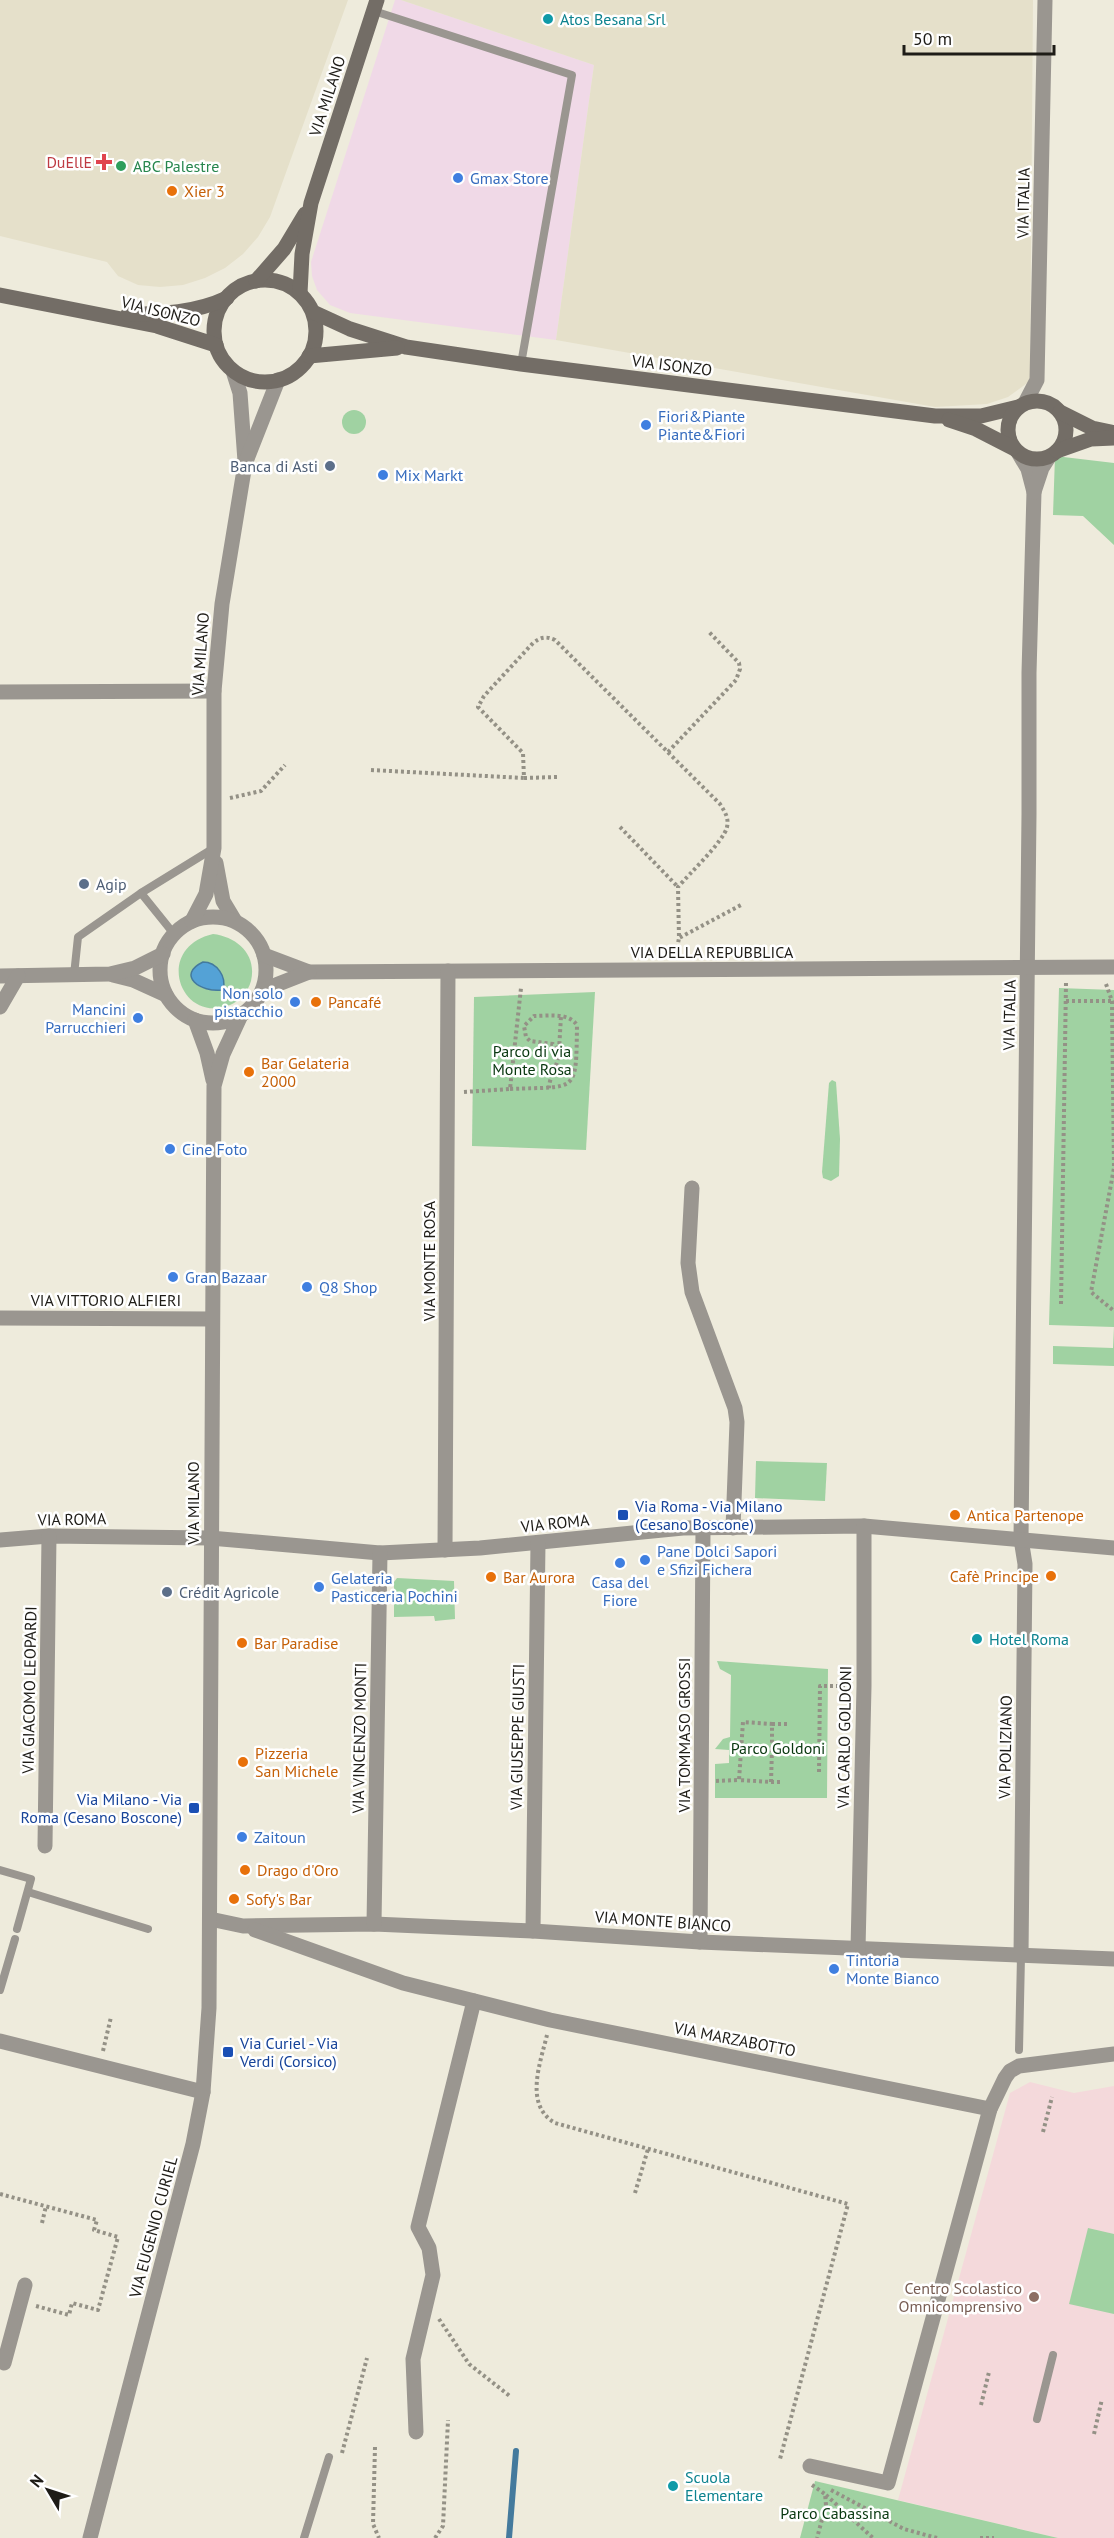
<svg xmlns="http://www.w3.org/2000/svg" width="1114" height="2538" viewBox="0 0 1114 2538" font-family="'PT Sans',sans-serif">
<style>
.commercial{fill:#f0d9e7}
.built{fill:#e5e0ca}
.education{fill:#f4d9db}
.green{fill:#a0d2a2;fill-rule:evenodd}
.water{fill:#54a2d6;stroke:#447a9d;stroke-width:1.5}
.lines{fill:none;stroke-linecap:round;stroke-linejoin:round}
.stream{stroke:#447a9d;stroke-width:6}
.path{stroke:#949186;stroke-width:4;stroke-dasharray:3 3;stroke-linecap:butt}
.lane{stroke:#9a9690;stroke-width:8}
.street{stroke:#9a9690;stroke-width:15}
.secondary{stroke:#736d66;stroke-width:15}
.culture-dot{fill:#0f9aa8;stroke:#fff;stroke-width:2}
.health-dot{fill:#e0444e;stroke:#fff;stroke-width:2}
.leisure-dot{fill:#2e9e5b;stroke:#fff;stroke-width:2}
.shop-dot{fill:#3f7fe0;stroke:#fff;stroke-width:2}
.food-dot{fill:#e8710a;stroke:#fff;stroke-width:2}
.service-dot{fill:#5c6f8a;stroke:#fff;stroke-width:2}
.transit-dot{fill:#1a4fb4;stroke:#fff;stroke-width:2}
.education-dot{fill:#8d6e63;stroke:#fff;stroke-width:2}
.labels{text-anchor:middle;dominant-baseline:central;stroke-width:5;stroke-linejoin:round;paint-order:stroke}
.culture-label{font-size:16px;fill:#0d838f;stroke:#fff;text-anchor:start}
.street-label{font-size:16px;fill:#1e1c17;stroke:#fff}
.health-label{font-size:16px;fill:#be3a42;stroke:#fff;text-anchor:end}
.leisure-label{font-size:16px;fill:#27864d;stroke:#fff;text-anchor:start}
.shop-label{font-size:16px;fill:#366cbe;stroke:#fff;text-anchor:start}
.food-label{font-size:16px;fill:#c56008;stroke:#fff;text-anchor:start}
.service-label{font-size:16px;fill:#4e5e75;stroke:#fff;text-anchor:start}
.park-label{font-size:16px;fill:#08370f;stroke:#fff}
.transit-label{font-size:16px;fill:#164399;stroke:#fff;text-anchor:start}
.education-label{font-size:16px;fill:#785e54;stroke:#fff;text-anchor:end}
</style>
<rect width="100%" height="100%" fill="#eeebdc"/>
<polygon class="commercial" points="395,0 401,0 594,65 556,340 350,313 330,305 317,290 312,276 311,262"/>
<g class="built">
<polygon points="0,0 348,0 270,217 258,237 243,254 225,268 205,278 183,285 160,287 138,285 118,276 107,262 0,236"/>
<polygon points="401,0 1033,0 1030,381 1008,397 987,404 935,407 556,340 594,65"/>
</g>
<polygon class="education" points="1030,2082 1074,2093 1114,2086 1114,2538 1058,2538 898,2500 1010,2093"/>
<g class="green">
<circle cx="354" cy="422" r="12"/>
<polygon points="1055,456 1114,463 1114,545 1083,516 1053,515"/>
<path d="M 213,934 C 238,937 257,955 251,981 C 248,992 240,1001 230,1005 C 180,1025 153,948 213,934 ZM 203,962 L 209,962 L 215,991 C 203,988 193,987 192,973 L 197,965 Z"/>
<polygon points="1059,988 1114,990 1114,1366 1053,1364 1053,1346 1113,1348 1114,1327 1049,1325"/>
<polygon points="595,992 586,1150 472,1146 474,997"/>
<polygon points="832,1080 836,1082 840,1139 839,1176 831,1181 823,1178 822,1172 829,1083"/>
<polygon points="756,1461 827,1463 825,1501 755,1498"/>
<polygon points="397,1578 454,1581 455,1619 435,1621 434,1616 394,1617 394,1582"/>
<polygon points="717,1661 828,1669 827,1798 715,1798 715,1764 729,1763 729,1750 715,1749 723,1739 730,1737 731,1675 720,1669"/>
<polygon points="1088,2228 1114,2234 1114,2314 1069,2304"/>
<polygon points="815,2481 1058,2538 800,2538"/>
</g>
<path class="water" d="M 203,962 C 217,962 227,977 223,990 C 200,993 176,975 203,962 Z"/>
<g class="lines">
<polyline class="stream" points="509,2538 516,2451"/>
<g class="path">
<polyline points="668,752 736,680 740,669 739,663 709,632"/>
<polyline points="371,770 524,778"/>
<path d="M 557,777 L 524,778 L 523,753 L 478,707 L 484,696 L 533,643 C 541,637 546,636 555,640 L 720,804 C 725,812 729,818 727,827 C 724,841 689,874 678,887 L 679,938 L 741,905"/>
<polyline points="230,798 261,791 285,765"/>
<polyline points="620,827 678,887"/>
<polyline points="676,954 679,938"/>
<polyline points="1106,984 1112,1001 1114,1168 1091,1292 1114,1311"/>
<polyline points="1066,1001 1113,1001"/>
<polyline points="559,1050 561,1016"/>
<path d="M 510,1089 C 578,1086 576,1095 577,1025 C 568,1012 548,1016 534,1016 L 524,1026 L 526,1037 L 530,1041 L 553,1044 L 559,1051 C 558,1068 550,1073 549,1088"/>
<polyline points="464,1092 510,1089 521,988"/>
<polyline points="1061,1304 1066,983"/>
<polyline points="772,1724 787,1724"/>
<polyline points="772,1749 771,1782 739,1780 743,1722 772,1724 772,1749 819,1751"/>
<polyline points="819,1772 820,1686 848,1686"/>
<polyline points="716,1781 739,1780"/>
<polyline points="771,1782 783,1782"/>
<path d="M 547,2035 C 540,2064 524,2105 555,2123 L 848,2204 L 780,2459"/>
<polyline points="103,2051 111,2017"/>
<polyline points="1043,2132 1052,2097"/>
<polyline points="635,2193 648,2149"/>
<polyline points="0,2194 97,2220 94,2230 118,2237 98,2310 72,2303 69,2315 36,2306"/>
<polyline points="42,2223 46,2206"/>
<polyline points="439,2319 469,2364 511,2397"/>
<polyline points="981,2405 989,2372"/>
<polyline points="1094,2434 1102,2399"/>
<polyline points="375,2447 373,2524 379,2538"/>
<polyline points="342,2453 367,2358"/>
<polyline points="812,2485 825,2494 826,2505 817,2538"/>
<polyline points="831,2490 904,2529 937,2538"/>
<polyline points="826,2495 873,2538"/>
<polyline points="435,2538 443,2526 448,2420"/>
<polyline points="980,2538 994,2538"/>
</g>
<g class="lane">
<polyline points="374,11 572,75 521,364"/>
<polyline points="141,893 174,934"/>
<polyline points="74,975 78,937 141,893 214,848"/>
<polyline points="0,1870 31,1879 17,1929"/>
<polyline points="28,1892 148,1929"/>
<polyline points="0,1990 15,1939"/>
<polyline points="1019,2050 1021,1956"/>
<polyline points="1037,2419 1053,2355"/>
<polyline points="304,2538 329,2457"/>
</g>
<g class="street">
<polyline points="233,371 240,393 245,461"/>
<polyline points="1025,403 1037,380 1045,0"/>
<polyline points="1019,454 1028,469 1034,492 1029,673 1029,814 1021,1539 1025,1564 1021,1956"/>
<polyline points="1034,492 1042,468 1049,457"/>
<polyline points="0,692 214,691"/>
<polyline points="216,863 223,901 235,921"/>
<circle cx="213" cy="970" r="53"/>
<polyline points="192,921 206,894 214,848 214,691 222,604 245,464 278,380"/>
<polyline points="264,955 309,972 1114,967"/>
<polyline points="113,975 133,980 166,995"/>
<polyline points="0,976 110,974 135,968 163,954"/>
<polyline points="263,990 309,972"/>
<polyline points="0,1007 18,976"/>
<polyline points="195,1020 207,1053 213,1080"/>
<polyline points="692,1188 688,1263 692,1292 735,1408 737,1422 733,1528"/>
<polyline points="0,1318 212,1319"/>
<polyline points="0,1540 49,1536 210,1538 380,1553 480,1548 683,1528 864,1526 1114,1548"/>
<polyline points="445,1550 448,971"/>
<polyline points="45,1846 49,1536"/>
<polyline points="210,1919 243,1926 374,1924 533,1931 700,1942 1114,1959"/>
<polyline points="374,1924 380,1553"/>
<polyline points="255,1930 403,1983 550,2020 990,2109"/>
<polyline points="533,1931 538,1543"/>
<polyline points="700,1942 703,1529"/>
<polyline points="858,1949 864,1686 864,1526"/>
<polyline points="0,2041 203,2092"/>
<polyline points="4,2363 25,2285"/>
<polyline points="416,2432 413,2359 433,2275 429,2248 418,2227 474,2001"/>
<polyline points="810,2466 888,2483 990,2109 1005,2078 1010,2071 1019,2066 1114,2054"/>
<polyline points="90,2538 193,2144 203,2092 209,2008 214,1086 223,1054 241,1015"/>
</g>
<g class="secondary">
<circle cx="265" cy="331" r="51"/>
<polyline points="256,281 284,249 305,214"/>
<polyline points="300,293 302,254 311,203 377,0"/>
<polyline points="0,295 157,326 216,345"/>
<polyline points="313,312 350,329 406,347 521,364 935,416 981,416 1018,407"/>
<path d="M 128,314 C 162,314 195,313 227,298"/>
<polyline points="309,356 397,348"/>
<circle cx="1037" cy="430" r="29"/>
<polyline points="1060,412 1092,428 1111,432"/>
<polyline points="949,420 976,429 1013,448"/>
<polyline points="1057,451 1091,439 1114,438"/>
</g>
</g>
<g class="culture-dot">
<circle cx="548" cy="19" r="6"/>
<circle cx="977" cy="1639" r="6"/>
<circle cx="673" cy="2486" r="6"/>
</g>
<path class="health-dot" d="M101 153h6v6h6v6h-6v6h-6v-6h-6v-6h6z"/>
<circle class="leisure-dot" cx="121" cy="166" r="6"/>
<g class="shop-dot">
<circle cx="458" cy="178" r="6"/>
<circle cx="646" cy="425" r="6"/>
<circle cx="383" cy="475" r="6"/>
<circle cx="295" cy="1002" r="6"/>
<circle cx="138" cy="1018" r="6"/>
<circle cx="170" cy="1149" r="6"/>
<circle cx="173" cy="1277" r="6"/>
<circle cx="307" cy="1287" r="6"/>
<circle cx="645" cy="1560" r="6"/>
<circle cx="620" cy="1563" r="6"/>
<circle cx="319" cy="1587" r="6"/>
<circle cx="242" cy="1837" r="6"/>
<circle cx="834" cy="1969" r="6"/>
</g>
<g class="food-dot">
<circle cx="172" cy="191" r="6"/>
<circle cx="316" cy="1002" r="6"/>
<circle cx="249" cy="1072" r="6"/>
<circle cx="955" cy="1515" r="6"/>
<circle cx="1051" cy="1576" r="6"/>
<circle cx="491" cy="1577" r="6"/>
<circle cx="242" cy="1643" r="6"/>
<circle cx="243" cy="1762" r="6"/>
<circle cx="245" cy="1870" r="6"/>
<circle cx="234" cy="1899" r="6"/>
</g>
<g class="service-dot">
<circle cx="330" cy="466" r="6"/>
<circle cx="84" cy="884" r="6"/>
<circle cx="167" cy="1592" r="6"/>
</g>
<g class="transit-dot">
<rect x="617" y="1509" width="12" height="12" rx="3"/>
<rect x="188" y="1802" width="12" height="12" rx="3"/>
<rect x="222" y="2046" width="12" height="12" rx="3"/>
</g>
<circle class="education-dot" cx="1034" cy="2297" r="6"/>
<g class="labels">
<g class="culture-label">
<text x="560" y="19">Atos Besana Srl</text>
<text x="989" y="1639">Hotel Roma</text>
<text x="685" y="2477">Scuola<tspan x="685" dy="18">Elementare</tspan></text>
</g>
<g class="street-label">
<text transform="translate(327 96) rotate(-72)">VIA MILANO</text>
<text transform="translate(1023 203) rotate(-89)">VIA ITALIA</text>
<text transform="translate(161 311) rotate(14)">VIA ISONZO</text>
<text transform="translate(672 365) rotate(7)">VIA ISONZO</text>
<text transform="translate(200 654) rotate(-86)">VIA MILANO</text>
<text x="712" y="952">VIA DELLA REPUBBLICA</text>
<text transform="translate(1009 1015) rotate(-89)">VIA ITALIA</text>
<text transform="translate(429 1261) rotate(-90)">VIA MONTE ROSA</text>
<text x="106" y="1300">VIA VITTORIO ALFIERI</text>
<text transform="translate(193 1503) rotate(-90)">VIA MILANO</text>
<text transform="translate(72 1519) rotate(-1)">VIA ROMA</text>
<text transform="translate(555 1523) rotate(-6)">VIA ROMA</text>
<text transform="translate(29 1690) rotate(-89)">VIA GIACOMO LEOPARDI</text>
<text transform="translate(684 1735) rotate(-90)">VIA TOMMASO GROSSI</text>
<text transform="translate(517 1737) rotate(-89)">VIA GIUSEPPE GIUSTI</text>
<text transform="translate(844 1737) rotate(-89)">VIA CARLO GOLDONI</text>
<text transform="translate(359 1738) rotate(-89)">VIA VINCENZO MONTI</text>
<text transform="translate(1005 1747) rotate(-89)">VIA POLIZIANO</text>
<text transform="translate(663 1921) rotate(4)">VIA MONTE BIANCO</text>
<text transform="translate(735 2039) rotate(11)">VIA MARZABOTTO</text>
<text transform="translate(153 2227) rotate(-75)">VIA EUGENIO CURIEL</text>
</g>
<g class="health-label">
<text x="92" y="162">DuEllE</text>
</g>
<g class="leisure-label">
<text x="133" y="166">ABC Palestre</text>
</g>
<g class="shop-label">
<text x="470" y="178">Gmax Store</text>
<text x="658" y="416">Fiori&amp;Piante<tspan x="658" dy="18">Piante&amp;Fiori</tspan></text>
<text x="395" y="475">Mix Markt</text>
<text x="283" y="993" text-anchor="end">Non solo<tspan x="283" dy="18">pistacchio</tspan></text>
<text x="126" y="1009" text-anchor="end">Mancini<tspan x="126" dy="18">Parrucchieri</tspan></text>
<text x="182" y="1149">Cine Foto</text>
<text x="185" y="1277">Gran Bazaar</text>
<text x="319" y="1287">Q8 Shop</text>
<text x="657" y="1551">Pane Dolci Sapori<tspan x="657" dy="18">e Sfizi Fichera</tspan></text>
<text x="331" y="1578">Gelateria<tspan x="331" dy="18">Pasticceria Pochini</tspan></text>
<text x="620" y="1582" text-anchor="middle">Casa del<tspan x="620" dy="18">Fiore</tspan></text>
<text x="254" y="1837">Zaitoun</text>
<text x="846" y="1960">Tintoria<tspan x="846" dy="18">Monte Bianco</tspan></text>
</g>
<g class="food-label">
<text x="184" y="191">Xier 3</text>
<text x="328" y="1002">Pancafé</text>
<text x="261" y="1063">Bar Gelateria<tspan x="261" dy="18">2000</tspan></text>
<text x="967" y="1515">Antica Partenope</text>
<text x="1039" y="1576" text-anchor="end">Cafè Principe</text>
<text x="503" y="1577">Bar Aurora</text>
<text x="254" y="1643">Bar Paradise</text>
<text x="255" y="1753">Pizzeria<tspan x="255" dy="18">San Michele</tspan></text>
<text x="257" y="1870">Drago d'Oro</text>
<text x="246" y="1899">Sofy's Bar</text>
</g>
<g class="service-label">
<text x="318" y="466" text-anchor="end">Banca di Asti</text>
<text x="96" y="884">Agip</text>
<text x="179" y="1592">Crédit Agricole</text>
</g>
<g class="park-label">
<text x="532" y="1051">Parco di via<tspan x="532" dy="18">Monte Rosa</tspan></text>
<text x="778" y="1748">Parco Goldoni</text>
<text x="835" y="2513">Parco Cabassina</text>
</g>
<g class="transit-label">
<text x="635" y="1506">Via Roma - Via Milano<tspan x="635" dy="18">(Cesano Boscone)</tspan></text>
<text x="182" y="1799" text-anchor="end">Via Milano - Via<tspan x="182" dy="18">Roma (Cesano Boscone)</tspan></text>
<text x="240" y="2043">Via Curiel - Via<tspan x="240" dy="18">Verdi (Corsico)</tspan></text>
</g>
<g class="education-label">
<text x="1022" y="2288">Centro Scolastico<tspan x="1022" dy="18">Omnicomprensivo</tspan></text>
</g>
</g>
<g transform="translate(48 2490) rotate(309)" stroke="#ffffff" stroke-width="4.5" paint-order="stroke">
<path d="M0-4.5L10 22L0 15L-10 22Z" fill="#1e1c17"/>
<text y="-9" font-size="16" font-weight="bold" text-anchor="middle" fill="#1e1c17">N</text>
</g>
<path d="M904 45v9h150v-9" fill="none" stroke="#1e1c17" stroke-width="3"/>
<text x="913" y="45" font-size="18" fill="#1e1c17" stroke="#ffffff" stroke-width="4.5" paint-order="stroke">50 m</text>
</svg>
